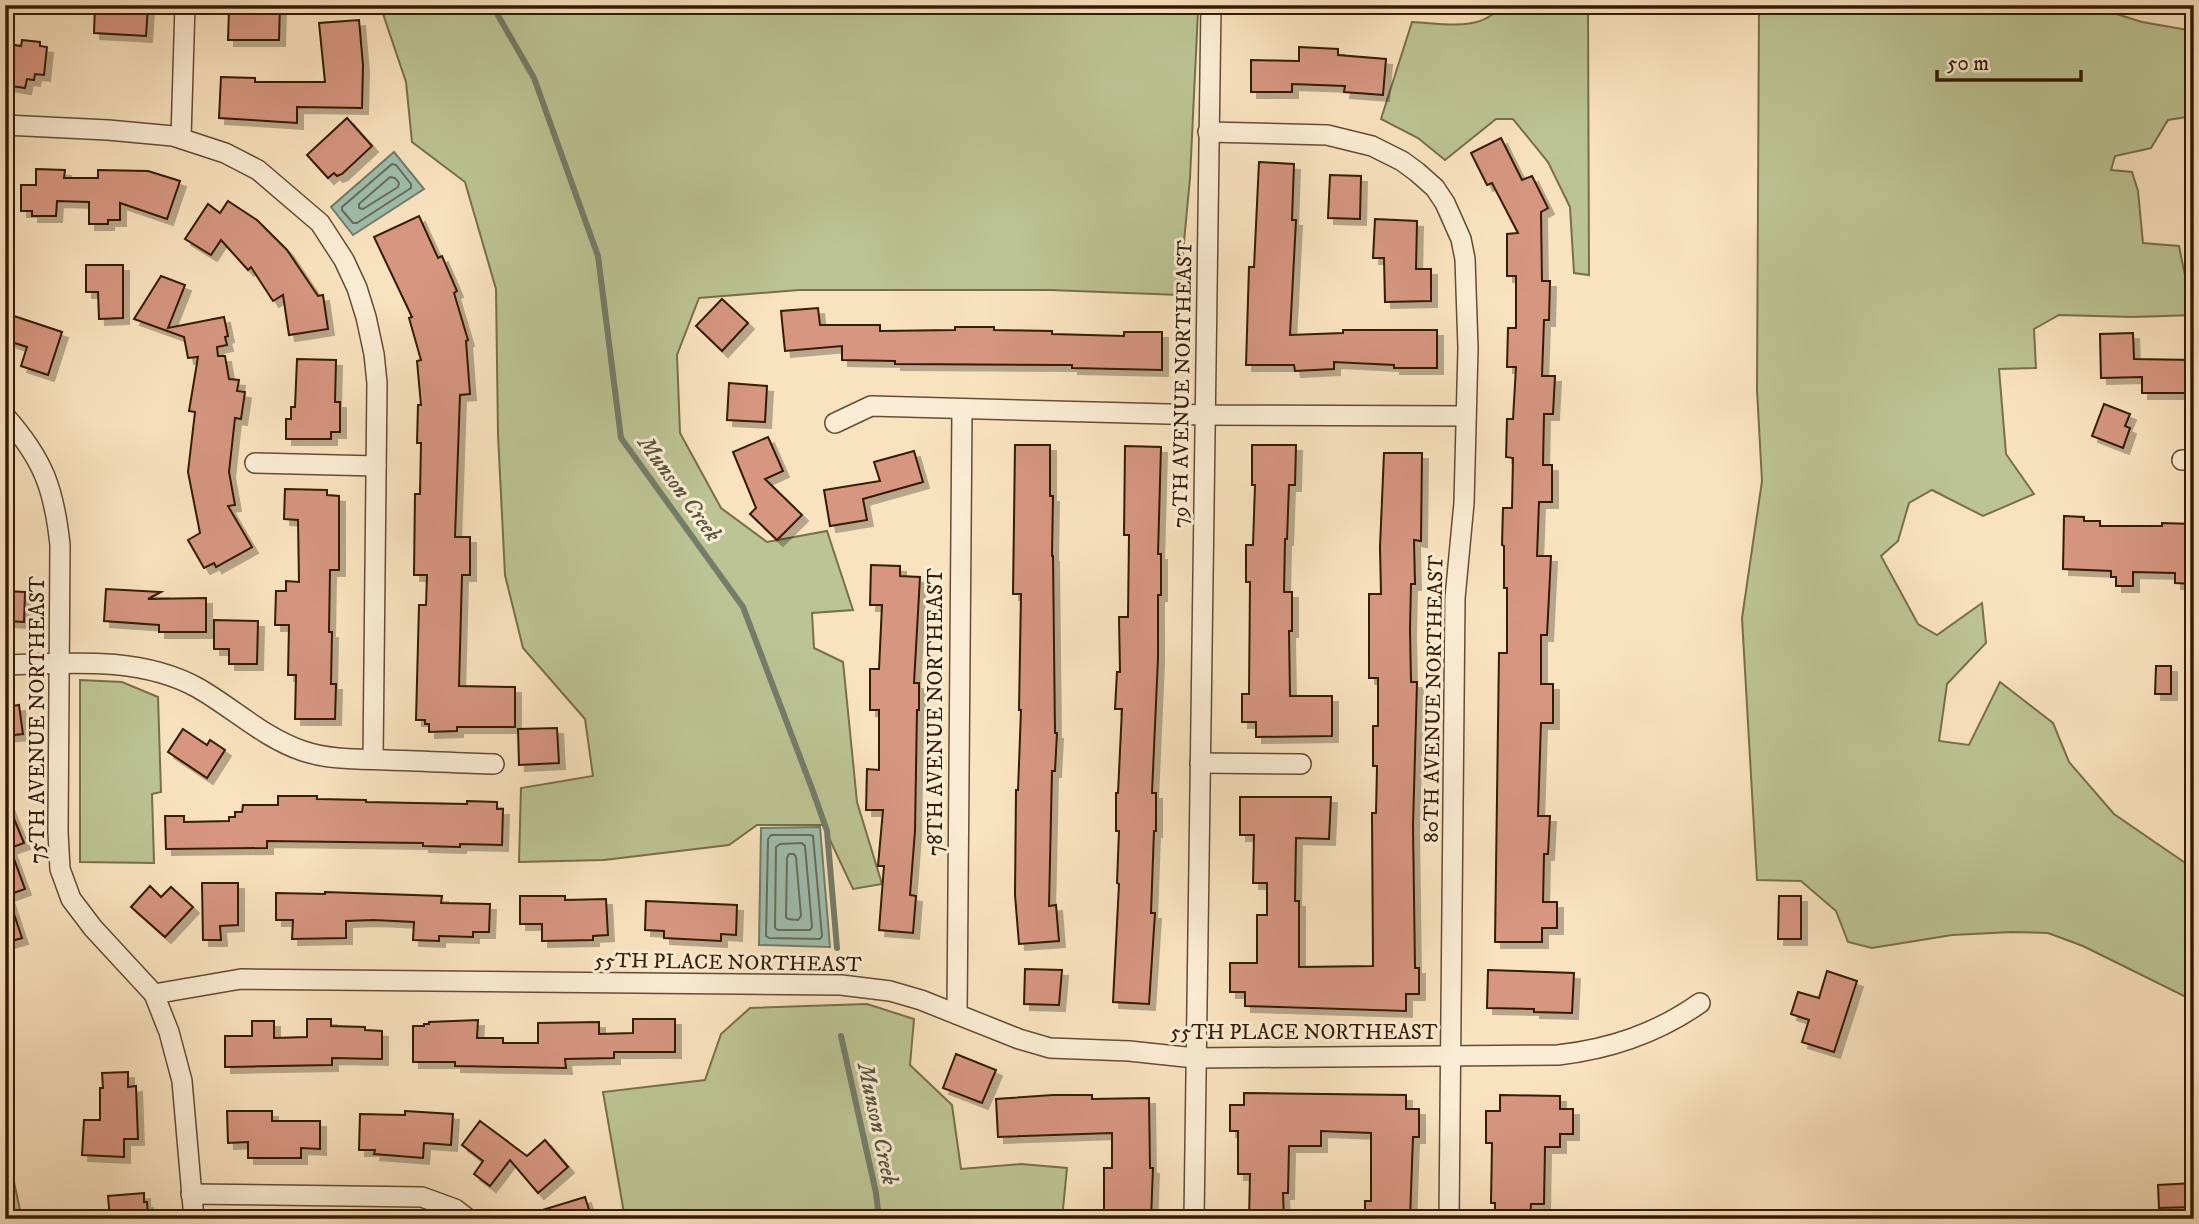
<svg xmlns="http://www.w3.org/2000/svg" width="2199" height="1224" viewBox="0 0 2199 1224" font-family="'IM FELL DW Pica',serif">
<style>
.green{fill:#bcc493;stroke:#786f4b;stroke-width:2}
.water{fill:#9ebeae;stroke:#747c6a;stroke-width:2}
.lines{fill:none;stroke-linecap:round;stroke-linejoin:round}
.shore{stroke:#6a6c58;stroke-width:2}
.stream{stroke:#747c6a;stroke-width:6}
.building{fill:#d69680;stroke:#351a03;stroke-width:2;filter:url(#shadow)}
.minor-casing{stroke:#664c32;stroke-width:22}
.minor{stroke:#fbedd5;stroke-width:19}
.labels{text-anchor:middle;dominant-baseline:central;stroke-width:6;stroke-linejoin:round;paint-order:stroke}
.street-label{font-size:21px;fill:#351a03;stroke:#fbedd5}
.water-label{font-size:23px;font-style:italic;fill:#5a533f;stroke:#fbedd5}
</style>
<defs>
<filter id="shadow"><feDropShadow dx="6" dy="6" stdDeviation="0" flood-color="#0004"/></filter>
</defs>
<rect width="100%" height="100%" fill="#f9e3be"/>
<filter id="stains"><feTurbulence type="fractalNoise" baseFrequency=".00286" numOctaves="4"/><feColorMatrix values="0 0 0 0 .2 0 0 0 0 .09 0 0 0 0 .02 0 0 0 .5 -.17"/></filter>
<radialGradient id="worn" r=".72"><stop offset=".6" stop-color="#630" stop-opacity="0"/><stop offset="1" stop-color="#630" stop-opacity=".3"/></radialGradient>
<g class="green">
<polygon points="380,5 1071,5 1198,11 1190,178 1179,295 1050,290 799,290 699,298 677,355 680,433 721,508 767,542 827,531 853,610 812,613 814,648 843,662 857,802 882,884 853,889 823,825 757,825 729,845 604,860 519,862 521,788 593,776 585,719 523,648 505,575 498,435 496,289 465,182 412,142 406,82"/>
<path d="M 1501,5 L 1588,5 L 1589,275 L 1574,273 L 1570,207 L 1548,162 L 1513,119 L 1496,119 L 1445,160 L 1418,138 L 1381,119 L 1412,22 C 1441,23 1483,33 1501,5 Z"/>
<polygon points="1759,5 2088,5 2142,22 2194,31 2194,116 2168,120 2151,148 2115,156 2111,170 2132,172 2138,191 2143,243 2179,246 2193,315 2133,317 2059,315 2034,329 2036,368 1999,369 2006,454 2034,494 1983,516 1932,490 1909,503 1898,541 1881,556 1918,624 1937,635 1982,603 1986,643 1947,684 1939,741 1969,745 2000,682 2053,723 2069,762 2114,814 2194,869 2194,1001 2083,946 2048,933 2012,932 1952,935 1872,948 1848,942 1836,911 1801,881 1757,880 1742,618 1762,481 1757,390"/>
<polygon points="80,680 122,682 158,697 161,792 152,794 154,863 80,862"/>
<polygon points="867,1004 914,1019 910,1065 952,1105 961,1169 1021,1164 1067,1168 1062,1219 625,1219 603,1092 705,1080 721,1034 750,1008"/>
<polygon points="5,1149 7,1150 22,1219 5,1219"/>
</g>
<g class="water">
<polygon points="394,152 424,189 353,235 331,207"/>
<polygon points="820,827 830,947 759,945 761,828"/>
</g>
<g class="lines">
<g class="shore">
<polygon points="392,164 396,165 411,184 411,188 357,223 353,223 342,210 342,207"/>
<polygon points="390,177 395,178 399,183 398,187 363,209 359,208 359,204"/>
<polygon points="771,835 810,835 813,836 822,936 820,939 769,938 766,936 768,839"/>
<polygon points="780,844 802,843 805,846 812,927 810,930 778,930 775,928 776,847"/>
<polygon points="789,854 794,854 796,857 801,916 798,920 788,919 786,917 787,858"/>
</g>
<g class="stream">
<polyline points="492,5 534,78 598,256 621,438 743,607 814,794 827,831 837,948"/>
<polyline points="841,1036 876,1193 879,1219"/>
</g>
</g>
<g class="building">
<polygon points="95,5 148,6 146,36 94,33"/>
<polygon points="240,5 280,5 279,40 228,40 229,9 239,9"/>
<polygon points="359,20 363,65 362,108 297,107 297,123 219,118 221,77 255,78 255,82 325,82 319,23"/>
<polygon points="22,40 40,42 40,46 47,47 44,75 35,74 34,80 27,79 25,88 5,85 8,44 21,46"/>
<polygon points="1299,47 1338,49 1338,55 1386,59 1383,95 1344,92 1345,86 1292,84 1292,92 1251,92 1251,60 1299,61"/>
<polygon points="347,118 372,146 342,174 337,176 334,173 328,178 307,155"/>
<polygon points="1501,138 1522,180 1532,176 1548,208 1541,212 1542,281 1550,281 1549,320 1544,320 1542,376 1555,376 1553,414 1544,414 1543,465 1552,465 1552,502 1539,502 1537,556 1551,556 1547,635 1541,635 1541,684 1553,684 1553,723 1541,723 1538,816 1550,816 1548,854 1544,854 1543,902 1557,902 1557,928 1542,928 1542,942 1495,942 1499,653 1507,653 1507,588 1504,588 1504,546 1502,545 1503,508 1512,508 1513,458 1506,457 1507,419 1513,419 1516,367 1507,367 1508,328 1516,328 1516,276 1507,276 1507,234 1518,233 1492,183 1487,185 1471,153"/>
<polygon points="1259,162 1294,164 1292,220 1296,220 1290,335 1343,333 1343,330 1437,330 1437,368 1394,368 1394,365 1334,362 1334,369 1295,371 1294,365 1246,365 1249,267 1254,267"/>
<polygon points="36,169 65,170 64,178 98,178 98,170 148,171 180,181 167,219 120,203 120,220 108,220 108,224 89,224 89,202 57,201 56,216 32,216 32,211 21,211 21,185 36,185"/>
<polygon points="1330,175 1361,176 1360,219 1328,218"/>
<polygon points="228,201 257,220 287,250 318,296 323,295 328,329 289,335 283,295 273,301 251,267 248,270 221,240 211,255 185,239 208,204 220,213"/>
<polygon points="419,216 438,258 442,256 457,291 454,293 468,340 466,341 470,394 460,395 455,537 470,537 470,575 462,575 459,686 515,687 515,727 457,727 457,731 429,732 429,724 425,724 425,720 416,720 419,605 426,605 427,575 414,575 415,494 420,494 421,443 417,443 418,405 421,405 417,361 421,360 409,318 412,317 374,237"/>
<polygon points="1375,219 1417,221 1416,269 1431,269 1431,301 1385,302 1384,258 1373,258"/>
<polygon points="86,265 123,265 123,318 99,319 98,292 86,292"/>
<polygon points="161,276 185,285 168,328 224,317 228,336 225,337 227,345 217,347 218,356 225,356 229,379 239,380 237,391 245,392 241,419 235,418 229,472 235,505 228,506 252,547 216,567 214,563 204,568 188,540 200,533 188,472 195,412 189,411 198,357 188,358 184,337 134,319"/>
<polygon points="722,299 748,323 722,351 696,326"/>
<polygon points="818,308 820,325 880,325 880,331 955,330 955,327 994,327 994,330 1052,331 1052,334 1124,336 1124,332 1162,332 1162,370 1072,368 1072,365 895,364 895,361 842,360 842,346 785,351 781,311"/>
<polygon points="5,313 62,332 48,375 21,366 27,347 5,340"/>
<polygon points="2133,333 2134,359 2194,360 2194,393 2142,393 2142,377 2101,378 2100,334"/>
<polygon points="297,359 336,360 335,402 340,402 340,432 331,432 331,439 286,439 286,419 291,419 291,407 295,407"/>
<polygon points="729,383 767,386 765,422 727,420"/>
<polygon points="2104,404 2130,414 2125,426 2130,428 2123,448 2092,436"/>
<polygon points="768,437 783,471 765,479 802,515 777,540 750,514 756,508 733,452"/>
<polygon points="1015,445 1050,445 1050,496 1053,496 1052,556 1053,556 1055,733 1057,733 1055,771 1052,771 1049,906 1056,905 1059,941 1019,944 1015,895 1016,790 1018,790 1021,710 1019,710 1021,594 1013,594"/>
<polygon points="1252,445 1296,445 1295,485 1289,485 1287,539 1285,539 1284,592 1292,592 1292,631 1289,631 1290,696 1332,696 1332,736 1256,737 1256,722 1242,722 1242,694 1249,694 1250,582 1246,582 1246,545 1253,545 1255,485 1252,485"/>
<polygon points="1125,446 1161,447 1158,554 1161,554 1161,595 1158,595 1158,658 1152,793 1156,793 1156,831 1154,831 1151,913 1155,913 1149,1004 1113,1002 1119,884 1117,883 1119,831 1116,831 1116,793 1118,793 1122,709 1115,709 1117,672 1120,672 1119,617 1128,617 1129,535 1124,535"/>
<polygon points="914,451 923,482 863,499 867,520 830,526 824,490 880,481 874,462"/>
<polygon points="1384,453 1422,453 1421,541 1414,540 1415,584 1411,584 1410,629 1411,682 1417,682 1413,826 1415,968 1419,968 1419,994 1406,994 1406,1011 1245,1006 1245,992 1230,992 1230,963 1257,963 1257,915 1267,915 1267,883 1253,883 1254,835 1240,835 1240,797 1331,797 1329,839 1296,838 1295,901 1299,901 1299,967 1373,966 1372,813 1376,813 1377,766 1373,766 1373,726 1378,726 1378,678 1369,678 1369,594 1381,594 1380,547"/>
<polygon points="285,489 327,490 327,495 339,496 339,570 330,570 329,632 332,632 331,684 336,684 335,719 295,719 296,675 288,675 289,625 275,625 276,591 286,591 286,581 299,582 298,520 284,519"/>
<polygon points="2064,516 2084,517 2084,521 2100,521 2100,526 2162,526 2162,523 2194,524 2194,584 2175,583 2175,573 2133,572 2133,586 2116,586 2116,577 2111,577 2111,571 2063,569"/>
<polygon points="871,565 900,566 900,576 920,577 914,683 919,683 919,710 917,710 915,831 910,895 916,896 913,933 879,930 884,866 878,866 883,810 866,810 867,769 879,770 879,710 870,710 870,669 879,669 882,605 870,605"/>
<polygon points="106,589 161,592 148,599 206,598 206,632 159,632 159,625 104,621"/>
<polygon points="5,591 25,592 24,622 5,621"/>
<polygon points="214,620 258,621 257,664 229,664 229,649 214,649"/>
<polygon points="2156,666 2171,666 2171,694 2155,694"/>
<polygon points="19,705 23,734 5,736 5,707"/>
<polygon points="557,728 559,763 519,765 518,729"/>
<polygon points="183,729 207,745 210,740 225,750 207,778 168,752"/>
<polygon points="278,796 317,796 317,799 366,800 366,802 467,804 467,801 497,802 497,809 503,809 502,845 460,844 460,847 423,846 423,843 267,841 267,848 166,849 165,816 184,816 184,822 229,821 229,817 235,817 235,812 242,812 243,805 278,805"/>
<polygon points="5,797 24,843 10,848 25,889 5,896"/>
<polygon points="202,883 238,883 238,925 220,926 221,940 203,940"/>
<polygon points="150,886 161,897 171,887 193,907 165,937 131,907"/>
<polygon points="325,892 442,896 441,903 490,904 489,932 473,932 473,937 439,936 439,941 413,940 414,922 373,920 346,921 346,938 292,939 293,920 276,920 276,893 325,894"/>
<polygon points="8,896 22,938 5,943 5,897"/>
<polygon points="520,896 565,896 565,900 606,899 608,935 593,936 593,940 542,941 542,924 520,924"/>
<polygon points="1779,896 1801,896 1801,939 1778,939"/>
<polygon points="646,901 737,905 736,935 721,934 721,941 664,938 664,931 645,930"/>
<polygon points="1025,969 1062,970 1059,1005 1024,1004"/>
<polygon points="1488,970 1574,973 1572,1013 1534,1012 1534,1009 1487,1008"/>
<polygon points="1827,971 1857,981 1834,1052 1802,1042 1809,1020 1791,1014 1798,992 1819,998"/>
<polygon points="307,1019 331,1019 331,1026 365,1027 365,1030 382,1031 382,1059 332,1058 332,1065 225,1067 225,1036 252,1036 252,1021 274,1021 274,1038 307,1037"/>
<polygon points="633,1019 675,1019 675,1052 614,1052 614,1058 565,1059 566,1068 455,1066 455,1062 413,1062 413,1026 424,1026 424,1024 429,1024 429,1022 478,1020 477,1038 503,1038 503,1043 538,1043 538,1023 599,1022 599,1034 633,1033"/>
<polygon points="956,1054 996,1070 982,1103 943,1088"/>
<polygon points="128,1072 128,1087 136,1086 138,1139 124,1139 124,1157 82,1155 84,1120 100,1120 100,1088 103,1088 102,1073"/>
<polygon points="1244,1093 1406,1095 1406,1109 1419,1109 1419,1137 1413,1137 1410,1219 1365,1219 1365,1201 1371,1201 1371,1133 1321,1131 1321,1146 1289,1146 1288,1193 1283,1193 1284,1219 1249,1219 1250,1174 1238,1174 1238,1131 1230,1131 1230,1105 1244,1105"/>
<polygon points="1053,1095 1092,1095 1092,1099 1149,1098 1150,1168 1153,1168 1151,1219 1104,1219 1104,1168 1112,1168 1112,1133 998,1137 996,1099"/>
<polygon points="1500,1095 1560,1096 1560,1109 1573,1109 1573,1134 1560,1134 1560,1147 1545,1147 1544,1204 1531,1204 1530,1219 1495,1219 1495,1203 1491,1203 1492,1143 1486,1143 1486,1111 1500,1111"/>
<polygon points="227,1111 272,1111 272,1121 320,1121 320,1149 301,1148 301,1158 248,1158 248,1142 228,1143"/>
<polygon points="405,1111 453,1114 451,1145 424,1143 423,1158 374,1154 375,1150 359,1150 360,1114 405,1115"/>
<polygon points="480,1121 527,1156 545,1140 568,1167 538,1193 510,1160 490,1186 474,1174 483,1161 462,1145"/>
<polygon points="2194,1183 2194,1207 2159,1208 2158,1185"/>
<polygon points="144,1193 144,1202 147,1202 148,1219 110,1219 108,1196"/>
<polygon points="585,1197 592,1219 526,1219 526,1215"/>
</g>
<g class="lines">
<g class="minor-casing">
<g id="minor">
<polyline points="5,125 108,130 173,136 225,153 258,170 320,223 344,260 357,288 366,317 374,354 377,383 373,759"/>
<polyline points="1208,132 1327,135 1372,146 1402,161 1417,172 1435,188 1445,203 1461,239 1465,259 1468,348 1464,503 1455,598 1449,1219"/>
<polyline points="181,138 185,5"/>
<path d="M 5,416 C 43,459 54,488 60,545 L 58,832 L 60,869 L 71,899 L 93,928 L 154,994 L 169,1032 L 182,1081 L 194,1219"/>
<polyline points="835,423 871,406 1206,415 1466,416"/>
<polyline points="2182,460 2194,460"/>
<polyline points="255,463 376,466"/>
<path d="M 5,665 C 69,663 140,656 198,688 C 233,708 264,738 303,751 C 330,760 359,759 387,760 C 423,761 458,763 494,764"/>
<polyline points="1200,763 1301,764"/>
<path d="M 154,994 L 241,979 L 841,985 L 890,991 L 921,1000 L 1019,1039 L 1050,1048 L 1129,1051 L 1195,1058 L 1558,1055 C 1610,1049 1656,1034 1700,1003"/>
<polyline points="957,1014 962,410"/>
<polyline points="191,1194 422,1197 455,1209 468,1219"/>
<polyline points="1194,1219 1211,5"/>
</g>
</g>
<use href="#minor" class="minor"/>
</g>
<g class="labels">
<g class="street-label">
<text transform="translate(1183 384) rotate(-89)">79TH AVENUE NORTHEAST</text>
<text transform="translate(1434 699) rotate(-89)">80TH AVENUE NORTHEAST</text>
<text transform="translate(936 712) rotate(-90)">78TH AVENUE NORTHEAST</text>
<text transform="translate(38 720) rotate(-90)">75TH AVENUE NORTHEAST</text>
<text transform="translate(728 963) rotate(1)">55TH PLACE NORTHEAST</text>
<text x="1304" y="1033">55TH PLACE NORTHEAST</text>
</g>
<g class="water-label">
<text transform="translate(679 489) rotate(54)">Munson Creek</text>
<text transform="translate(877 1124) rotate(78)">Munson Creek</text>
</g>
</g>
<rect width="2199" height="1224" fill="none" stroke="#f9e3be" stroke-width="28"/>
<rect x="7" y="7" width="2185" height="1210" fill="none" stroke="#351a03" stroke-width="3.5"/>
<rect x="14" y="14" width="2171" height="1196" fill="none" stroke="#351a03" stroke-width="2"/>
<path d="M1937 70v10h144v-10" fill="none" stroke="#351a03" stroke-width="3.5"/>
<text x="1947" y="70" font-size="21" fill="#351a03" stroke="#fbedd5" stroke-width="5" paint-order="stroke">50 m</text>
<rect width="100%" height="100%" filter="url(#stains)"/>
<rect width="100%" height="100%" fill="url(#worn)"/>
</svg>
